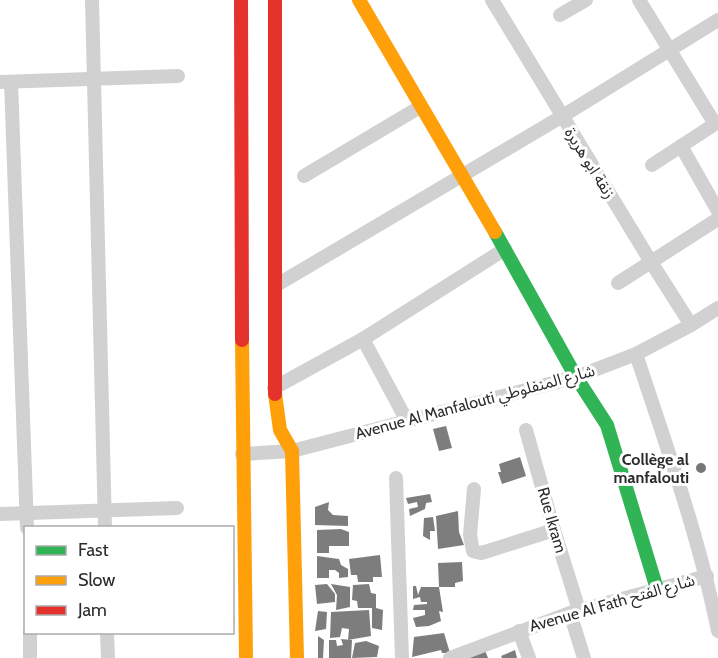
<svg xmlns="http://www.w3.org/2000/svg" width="718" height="658" viewBox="0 0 718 658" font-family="Cabin,'Noto Sans Arabic',sans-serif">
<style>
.building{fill:#7d7d7d}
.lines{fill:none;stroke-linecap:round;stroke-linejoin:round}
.street{stroke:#d1d1d1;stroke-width:14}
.fast{stroke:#30b455;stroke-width:14}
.slow{stroke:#ff9f0a;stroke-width:14}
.jam{stroke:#e5322d;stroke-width:14}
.poi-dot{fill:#767676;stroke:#fff;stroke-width:2}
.labels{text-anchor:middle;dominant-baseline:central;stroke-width:6;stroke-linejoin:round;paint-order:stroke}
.street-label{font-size:16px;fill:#2c2c2c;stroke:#fff}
.poi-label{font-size:16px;font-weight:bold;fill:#2c2c2c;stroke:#fff;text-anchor:end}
</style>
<rect width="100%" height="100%" fill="#fff"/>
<g class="building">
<polygon points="446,426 452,448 439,451 433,429"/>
<polygon points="520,457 526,476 502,484 498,472 501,472 499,464"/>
<polygon points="430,494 432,502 426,503 425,509 410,516 409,509 418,507 417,502 408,504 406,498"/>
<polygon points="329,502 328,510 333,515 348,516 348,526 315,525 315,507"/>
<polygon points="458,511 459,532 464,545 438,549 436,516"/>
<polygon points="433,517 435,531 430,531 430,540 423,536 424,518"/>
<polygon points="341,529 349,532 349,546 329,546 329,553 317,553 317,530"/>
<polygon points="380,555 382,577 373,577 373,582 358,582 357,575 351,575 349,559"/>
<polygon points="317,556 339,559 341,565 348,569 348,577 339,578 339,573 335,570 329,570 329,578 317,578"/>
<polygon points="462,562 463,581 455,583 455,587 439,587 438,563"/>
<polygon points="327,584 335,594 335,602 317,604 315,585"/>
<polygon points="331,584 350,587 350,607 336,610 337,595"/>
<polygon points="369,584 371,593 376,594 376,608 383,610 382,630 372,628 372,608 358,608 357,601 352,600 353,585"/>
<polygon points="413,586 416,586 418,595 421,587 439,587 443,612 439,611 441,621 429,626 416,627 413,618 425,615 425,610 413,610 414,605 427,604 427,602 421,602 420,597 413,599"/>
<polygon points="369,610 371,636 348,640 349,629 342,628 340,637 330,638 331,612"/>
<polygon points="318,611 327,612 326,629 315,631"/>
<polygon points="444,633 450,653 442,653 441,650 412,657 414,637"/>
<polygon points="318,636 324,640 323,658 318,658"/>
<polygon points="341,639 352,640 351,658 329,658 329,640 336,640 337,646 343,645"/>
<polygon points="366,641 379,646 377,657 352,658 355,643"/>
<polygon points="484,648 488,658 466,658"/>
<polygon points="515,650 517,658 502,658 501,656"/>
</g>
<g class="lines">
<g class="street">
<polyline points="92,0 105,528"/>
<polyline points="492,0 651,262 691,325"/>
<polyline points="639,0 715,124"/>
<polyline points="560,15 586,0"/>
<polyline points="0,82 178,76"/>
<polyline points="11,82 27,528"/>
<polyline points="681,146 718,211"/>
<polyline points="652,165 718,122"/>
<polyline points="304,176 420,107"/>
<polyline points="618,283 718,219"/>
<polyline points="275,286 561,117 718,20"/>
<polyline points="363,339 407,421"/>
<path d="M 636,354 C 666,445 699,536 718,631"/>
<polyline points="274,388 363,339 505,249"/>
<polyline points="526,430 554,530 579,610"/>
<polyline points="242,454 292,451 576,377 636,354 691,325 718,308"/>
<polyline points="396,478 402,658"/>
<polyline points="474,489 470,535 473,551 481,553 488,551 554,530"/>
<polyline points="0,514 177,508"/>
<polyline points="570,613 584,658"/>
<polyline points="519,631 529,658"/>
<polyline points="30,632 30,658"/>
<polyline points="107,632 108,658"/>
<polyline points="450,658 570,613 707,576"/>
</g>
<polyline class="fast" points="495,232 576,377 607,425 657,589"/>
<g class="slow">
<polyline points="359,0 495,232"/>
<polyline points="242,340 246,658"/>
<polyline points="275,394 280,430 292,451 297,658"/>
</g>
<g class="jam">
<polyline points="241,0 242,340"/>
<polyline points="275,394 275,0"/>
</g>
</g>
<circle class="poi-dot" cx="701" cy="468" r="6"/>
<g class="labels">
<g class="street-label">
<text transform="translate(590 163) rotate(58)">زنقة ابو هريرة</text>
<text transform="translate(475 402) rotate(-15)">Avenue Al Manfalouti شارع المنفلوطي</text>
<text transform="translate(552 520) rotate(74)">Rue Ikram</text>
<text transform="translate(612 603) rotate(-16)">Avenue Al Fath شارع الفتح</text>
</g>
<g class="poi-label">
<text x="689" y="459">Collège al<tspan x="689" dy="18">manfalouti</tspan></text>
</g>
</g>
<rect x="24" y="526" width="210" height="108" fill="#ffffff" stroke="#ababab" stroke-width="1.5"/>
<rect x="36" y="546" width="30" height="9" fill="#30b455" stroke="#ababab" stroke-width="1.5"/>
<text x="78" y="556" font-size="18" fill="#2c2c2c">Fast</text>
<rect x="36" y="576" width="30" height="9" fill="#ff9f0a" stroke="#ababab" stroke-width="1.5"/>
<text x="78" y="586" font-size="18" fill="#2c2c2c">Slow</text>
<rect x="36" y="606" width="30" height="9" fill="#e5322d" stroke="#ababab" stroke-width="1.5"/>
<text x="78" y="616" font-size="18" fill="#2c2c2c">Jam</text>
</svg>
